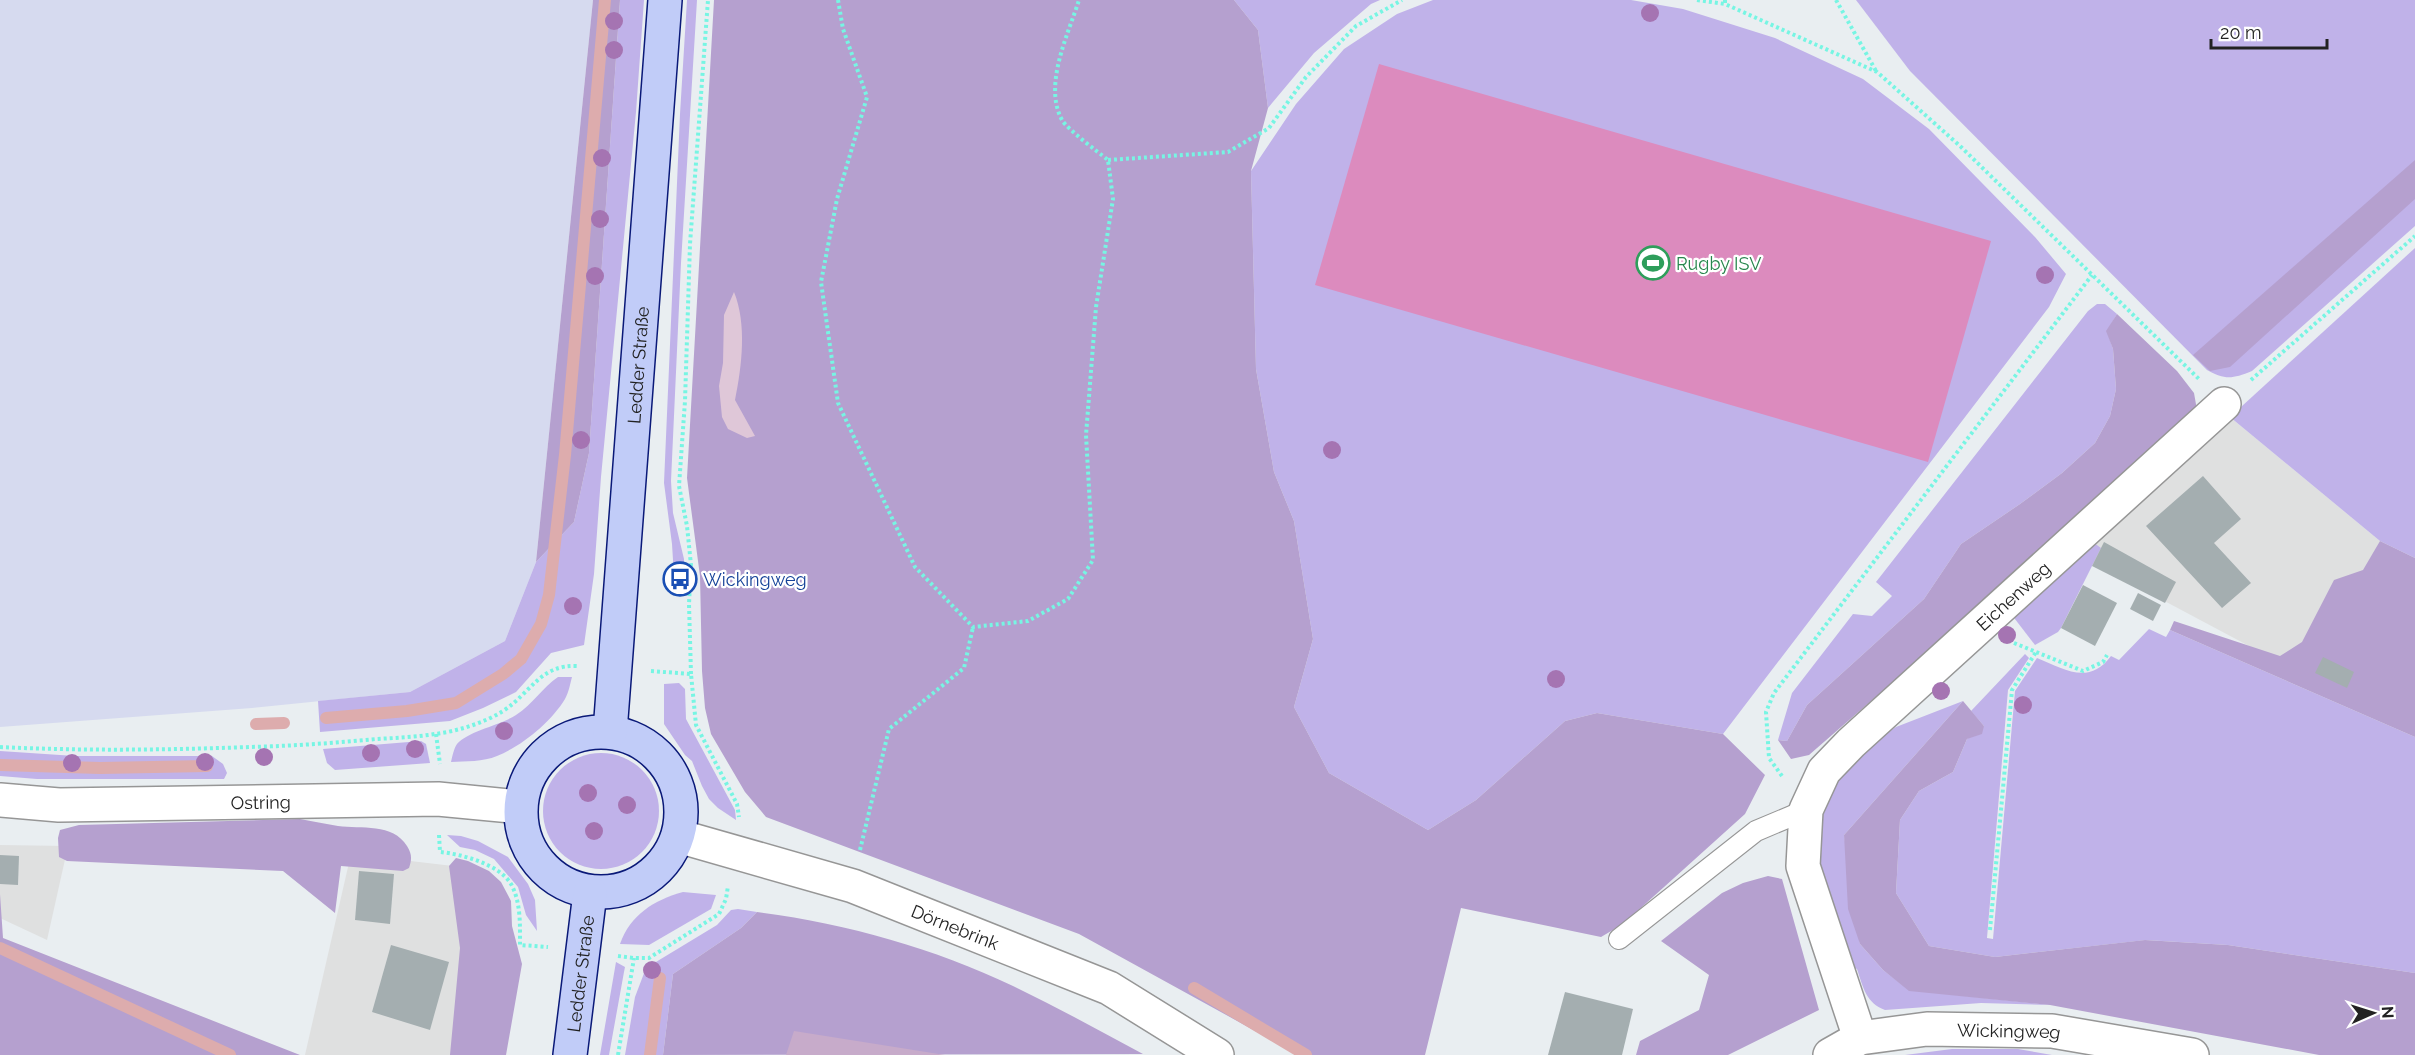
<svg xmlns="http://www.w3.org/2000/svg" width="2415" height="1055" viewBox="0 0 2415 1055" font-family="Raleway,sans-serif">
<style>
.residential{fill:#dfe0e0}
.farmland{fill:#d6daef}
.grass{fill:#c0b2e9}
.forest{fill:#b5a0cf}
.wetland{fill:#dfc7d8}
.cemetery{fill:#c7abca}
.pitch{fill:#dc8bbe}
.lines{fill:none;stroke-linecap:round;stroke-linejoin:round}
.stream{stroke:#ddacad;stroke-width:12}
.building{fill:#a4aeb0}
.lane-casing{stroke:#969696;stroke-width:22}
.street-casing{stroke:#969696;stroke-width:36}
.secondary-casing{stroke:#0a1978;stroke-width:36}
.path{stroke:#77f5e3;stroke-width:4;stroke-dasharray:3 3;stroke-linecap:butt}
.lane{stroke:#fff;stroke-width:20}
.street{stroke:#fff;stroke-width:33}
.secondary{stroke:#c1ccf8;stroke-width:33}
.tree{fill:#a574b2}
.labels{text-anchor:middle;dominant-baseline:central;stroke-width:4.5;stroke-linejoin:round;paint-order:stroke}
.leisure-label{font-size:18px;fill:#27864d;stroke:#fff;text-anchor:start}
.street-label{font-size:18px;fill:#222;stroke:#fff}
.transit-label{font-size:18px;fill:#164399;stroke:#fff;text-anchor:start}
</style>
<rect width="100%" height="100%" fill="#e9eef1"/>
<g class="residential">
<polygon points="2230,417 2380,541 2313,680 2078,555"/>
<polygon points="0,845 68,846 47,940 0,918"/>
<polygon points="351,854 453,866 481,1055 305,1055"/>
</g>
<polygon class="farmland" points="0,0 593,0 536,562 505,641 410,692 252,708 0,727"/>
<g class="grass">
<polygon points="620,0 644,0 636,112 601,477 594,574 584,645 551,653 516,692 483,708 450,721 320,732 318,701 410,692 505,641 536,562 574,522 589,453"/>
<polygon points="687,0 697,0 681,263 671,481 673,513 684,559 684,576 674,576 672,544 664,483 680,114"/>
<polygon points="1234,0 1380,0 1371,4 1314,53 1268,108 1258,30"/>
<polygon points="1433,0 1631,0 1683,9 1775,38 1863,79 1929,129 2035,237 2066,274 2049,307 1723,734 1597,713 1565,721 1476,800 1428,830 1329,773 1294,707 1313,639 1294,521 1274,472 1256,369 1251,171 1296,104 1344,49 1397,14"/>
<path d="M 1856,0 L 2415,0 L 2415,226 L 2252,371 C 2232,379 2225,380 2207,370 L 1910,71 Z"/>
<polygon points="2415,248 2415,558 2380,541 2230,417"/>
<polygon points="2097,304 2105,304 2117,314 2107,331 2113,349 2116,389 2110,416 2095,443 2062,473 2020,504 1961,544 1924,599 1807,705 1787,741 1778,740 1792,693 1853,614 1872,616 1892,596 1876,582 2088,311"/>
<polygon points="2090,540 2101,548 2061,628 2058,632 2035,645 2008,610"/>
<path d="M 2149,629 L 2166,637 L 2170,630 L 2415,737 L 2415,973 L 2228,945 L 2146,940 L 1995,957 L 1929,946 L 1896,893 L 1900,820 L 1919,791 L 1953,772 L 1967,739 L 1984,726 L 1971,711 L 2025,654 L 2029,658 L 2008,690 L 1987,938 L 1993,939 L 2015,691 L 2037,658 C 2064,669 2089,686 2111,656 L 2119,660 Z"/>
<path d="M 558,677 L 572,677 C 570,684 569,692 565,699 C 551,722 522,746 497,756 C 483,762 466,761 451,762 C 452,757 454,748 457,744 C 468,731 501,725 516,715 C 533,704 542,688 558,677 Z"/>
<polygon points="679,683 685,689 686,719 735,810 736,820 718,808 709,799 702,786 692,761 685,755 664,724 664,684"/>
<path d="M 1963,701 L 1844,835 L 1860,944 L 1883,970 L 1909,990 L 2050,1005 L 1981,1003 L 1885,1010 C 1866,1003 1863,987 1857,969 L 1850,966 L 1828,899 L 1817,852 L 1821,808 L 1849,764 L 1882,736 L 1896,727 Z"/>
<polygon points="421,741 426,744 430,763 335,770 327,763 323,749"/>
<polygon points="0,751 75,756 212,756 223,764 227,773 224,779 37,779 0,776"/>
<circle cx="601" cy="811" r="58"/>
<polygon points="447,835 461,836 478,841 508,857 528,884 535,900 537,931 526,915 518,887 494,859 475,850 460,847"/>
<path d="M 683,892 L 716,895 L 711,909 L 649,945 L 620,944 C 630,915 654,900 683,892 Z"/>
<polygon points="738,909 757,912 741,928 673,974 663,1055 625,1055 635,997 646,968 717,925 731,910"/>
<polygon points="616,962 625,967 624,972 609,1055 600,1055"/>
<polygon points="1952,1049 2018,1049 2052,1055 1905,1055"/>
</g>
<g class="forest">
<polygon points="593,0 620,0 589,453 574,522 536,562"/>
<polygon points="714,0 1234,0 1258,30 1268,108 1251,171 1256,369 1274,472 1294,521 1313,639 1294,707 1329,773 1428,830 1476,800 1565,721 1597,713 1723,734 1765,775 1745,814 1623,924 1601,937 1461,908 1425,1055 1299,1055 1079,934 766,817 745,792 711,734 705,708 702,671 700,576 687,478"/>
<polygon points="2415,160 2415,199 2230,367 2210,371 2193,355"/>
<polygon points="2117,314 2177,371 2194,393 2197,410 2188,425 1809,755 1791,759 1778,740 1787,741 1807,705 1924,599 1961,544 2020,504 2062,473 2095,443 2110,416 2116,389 2113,349 2106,331"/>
<polygon points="2380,541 2415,558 2415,737 2170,630 2174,621 2280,656 2302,642 2334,580 2363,570"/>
<polygon points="1963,701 1984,726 1982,734 1967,739 1953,772 1919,791 1900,820 1896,893 1929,946 1995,957 2145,940 2228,945 2415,973 2415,1055 2319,1055 2050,1005 1909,991 1883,970 1860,944 1848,909 1844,835"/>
<path d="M 300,819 C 312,821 325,824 338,826 C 361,829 393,823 407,846 C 412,854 412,859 409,868 L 403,871 L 341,866 L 335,913 L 283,871 L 67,861 L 59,857 L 58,838 L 60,830 L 79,825 Z"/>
<polygon points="456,858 468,861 489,871 501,882 511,901 512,926 522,964 506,1055 450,1055 460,948 449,866"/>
<polygon points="1768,876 1782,879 1819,1010 1728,1055 1636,1055 1640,1041 1699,1010 1709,975 1661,941 1722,893 1743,883"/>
<polygon points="0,894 3,938 300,1055 0,1055"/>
<path d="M 757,912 C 844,923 934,948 1013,986 C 1057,1007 1100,1031 1143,1054 L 663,1055 L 673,974 L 741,928 Z"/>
</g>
<path class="wetland" d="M 734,292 C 747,324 742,366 735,400 L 755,436 L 747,438 L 728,429 L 722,417 L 719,386 L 723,363 L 724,315 Z"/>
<polygon class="cemetery" points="794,1031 945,1055 786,1055"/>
<polygon class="pitch" points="1379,64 1991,241 1928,462 1315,285"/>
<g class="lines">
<g class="stream">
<polyline points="326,718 407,711 456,703 503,674 521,659 541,624 549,595 565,455 605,0"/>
<polyline points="256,724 284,723"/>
<polyline points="0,765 100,768 207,766"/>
<polyline points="0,948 230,1055"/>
<polyline points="1194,988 1306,1055"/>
<polyline points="650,1055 660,978"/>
</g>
</g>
<g class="building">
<polygon points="2203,476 2241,519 2214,543 2251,583 2222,608 2146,526"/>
<polygon points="2104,542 2176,582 2165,603 2092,566"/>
<polygon points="2083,585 2117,603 2095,646 2061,628"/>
<polygon points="2138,593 2161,605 2153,621 2130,609"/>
<polygon points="2323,657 2354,672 2347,688 2315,673"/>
<polygon points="0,855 19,856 18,885 0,884"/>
<polygon points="359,871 394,874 390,924 355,920"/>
<polygon points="391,945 449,962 430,1030 372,1012"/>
<polygon points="1565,992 1633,1009 1622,1055 1548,1055"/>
</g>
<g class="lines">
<g class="lane-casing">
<polyline id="lane" points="1619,939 1756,831 1806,810"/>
</g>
<g class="street-casing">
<g id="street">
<path id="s1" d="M 0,800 L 59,805 L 438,799 L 520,807"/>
<path id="s2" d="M 678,836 L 853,886 L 1109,988 L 1217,1055"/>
<path id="s3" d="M 1860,1038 L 1803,866 L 1806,810 L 1824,771 L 1851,743 L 2224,404"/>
<path id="s4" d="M 1830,1055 L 1860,1038 L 1927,1029 L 2052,1031 L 2192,1055"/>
</g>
</g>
<g class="secondary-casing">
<g id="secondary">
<circle cx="601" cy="812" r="80"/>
<path id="s5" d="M 610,732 L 665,0"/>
<path id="s6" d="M 570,1055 L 590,893"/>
</g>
</g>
<g class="path">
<path d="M 838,0 L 843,29 L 867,97 L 837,199 L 821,282 L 838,403 L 915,567 L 973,627 L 1028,621 L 1068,599 L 1093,560 L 1086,435 L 1096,307 L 1113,199 L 1108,160 C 1097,151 1068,130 1062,120 C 1043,85 1068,35 1079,0"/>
<polyline points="1697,0 1725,4"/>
<polyline points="1725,0 1725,4 1877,72 1959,145 2200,380"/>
<polyline points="1836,0 1876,71"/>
<polyline points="1108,160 1228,152 1269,128 1306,77 1356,26 1402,0"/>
<polyline points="2251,380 2415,236"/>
<polyline points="2014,643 2083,671 2103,662 2107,655"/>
<polyline points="651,671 691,674 696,725 737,804 739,817"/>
<polyline points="691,674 689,604 691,565 687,526 679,486 685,401 690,244 708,0"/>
<polyline points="436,734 440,764"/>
<path d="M 0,747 C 83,751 166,750 250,747 C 292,746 334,743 376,739 C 396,738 416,737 435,734 C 458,731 484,723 503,711 C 532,692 540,664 578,666"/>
<polyline points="1782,776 1769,758 1766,712 1774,693 2092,275"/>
<path d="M 439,835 L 440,852 C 461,854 499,864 511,884 C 521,902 520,925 520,945 L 548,947"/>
<polyline points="860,850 889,729 964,668 973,627"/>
<polyline points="1990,930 2012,690 2036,652"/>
<polyline points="618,956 634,958 649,958 719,914 726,899 728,886"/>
<polyline points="618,1055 634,958"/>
</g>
<use href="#lane" class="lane"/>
<use href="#street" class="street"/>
<use href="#secondary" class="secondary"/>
</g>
<g class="tree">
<circle cx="1650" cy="13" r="9"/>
<circle cx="614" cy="21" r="9"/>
<circle cx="614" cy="50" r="9"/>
<circle cx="602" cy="158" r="9"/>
<circle cx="600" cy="219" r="9"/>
<circle cx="2045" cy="275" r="9"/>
<circle cx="595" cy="276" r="9"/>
<circle cx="581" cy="440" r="9"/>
<circle cx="1332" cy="450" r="9"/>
<circle cx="573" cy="606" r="9"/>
<circle cx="2007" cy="635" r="9"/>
<circle cx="1556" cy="679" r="9"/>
<circle cx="1941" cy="691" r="9"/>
<circle cx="2023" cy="705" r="9"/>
<circle cx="504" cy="731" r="9"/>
<circle cx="415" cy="749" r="9"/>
<circle cx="371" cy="753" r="9"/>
<circle cx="264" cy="757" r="9"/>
<circle cx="205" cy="762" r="9"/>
<circle cx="72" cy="763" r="9"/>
<circle cx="588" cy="793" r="9"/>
<circle cx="627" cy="805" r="9"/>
<circle cx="594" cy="831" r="9"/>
<circle cx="652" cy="970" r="9"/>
</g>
<defs>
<g id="stadium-ring" transform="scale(1.725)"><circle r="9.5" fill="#fff" stroke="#2e9e5b" stroke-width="1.5"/><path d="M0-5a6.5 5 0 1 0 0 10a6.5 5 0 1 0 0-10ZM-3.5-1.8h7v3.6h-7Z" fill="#2e9e5b"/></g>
<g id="bus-ring" transform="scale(1.725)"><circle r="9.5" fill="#fff" stroke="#1a4fb4" stroke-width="1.5"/><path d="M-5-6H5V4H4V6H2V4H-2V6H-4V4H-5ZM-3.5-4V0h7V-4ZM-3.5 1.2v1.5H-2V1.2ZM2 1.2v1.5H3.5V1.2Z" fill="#1a4fb4"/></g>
</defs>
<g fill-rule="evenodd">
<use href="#stadium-ring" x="1653" y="263"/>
<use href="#bus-ring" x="680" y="579"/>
</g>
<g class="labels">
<g class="leisure-label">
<text x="1676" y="263">Rugby ISV</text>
</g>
<g class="street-label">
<text stroke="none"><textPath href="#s5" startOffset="368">Ledder Straße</textPath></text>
<text stroke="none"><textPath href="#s3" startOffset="538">Eichenweg</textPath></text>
<text stroke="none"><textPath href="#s1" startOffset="261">Ostring</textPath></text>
<text stroke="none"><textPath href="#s2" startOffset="292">Dörnebrink</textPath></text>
<text stroke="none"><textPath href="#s6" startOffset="82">Ledder Straße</textPath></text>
<text stroke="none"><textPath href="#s4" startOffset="184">Wickingweg</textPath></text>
</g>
<g class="transit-label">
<text x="703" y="579">Wickingweg</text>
</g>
</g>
<g transform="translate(2373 1013) rotate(87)" stroke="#ffffff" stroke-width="4.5" paint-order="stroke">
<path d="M0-4.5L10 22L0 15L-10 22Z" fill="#222222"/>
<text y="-9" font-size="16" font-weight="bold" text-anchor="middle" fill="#222222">N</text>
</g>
<path d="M2211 39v9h116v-9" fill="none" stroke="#222222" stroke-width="3"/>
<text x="2220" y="39" font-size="18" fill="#222222" stroke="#ffffff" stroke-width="4.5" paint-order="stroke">20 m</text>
</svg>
